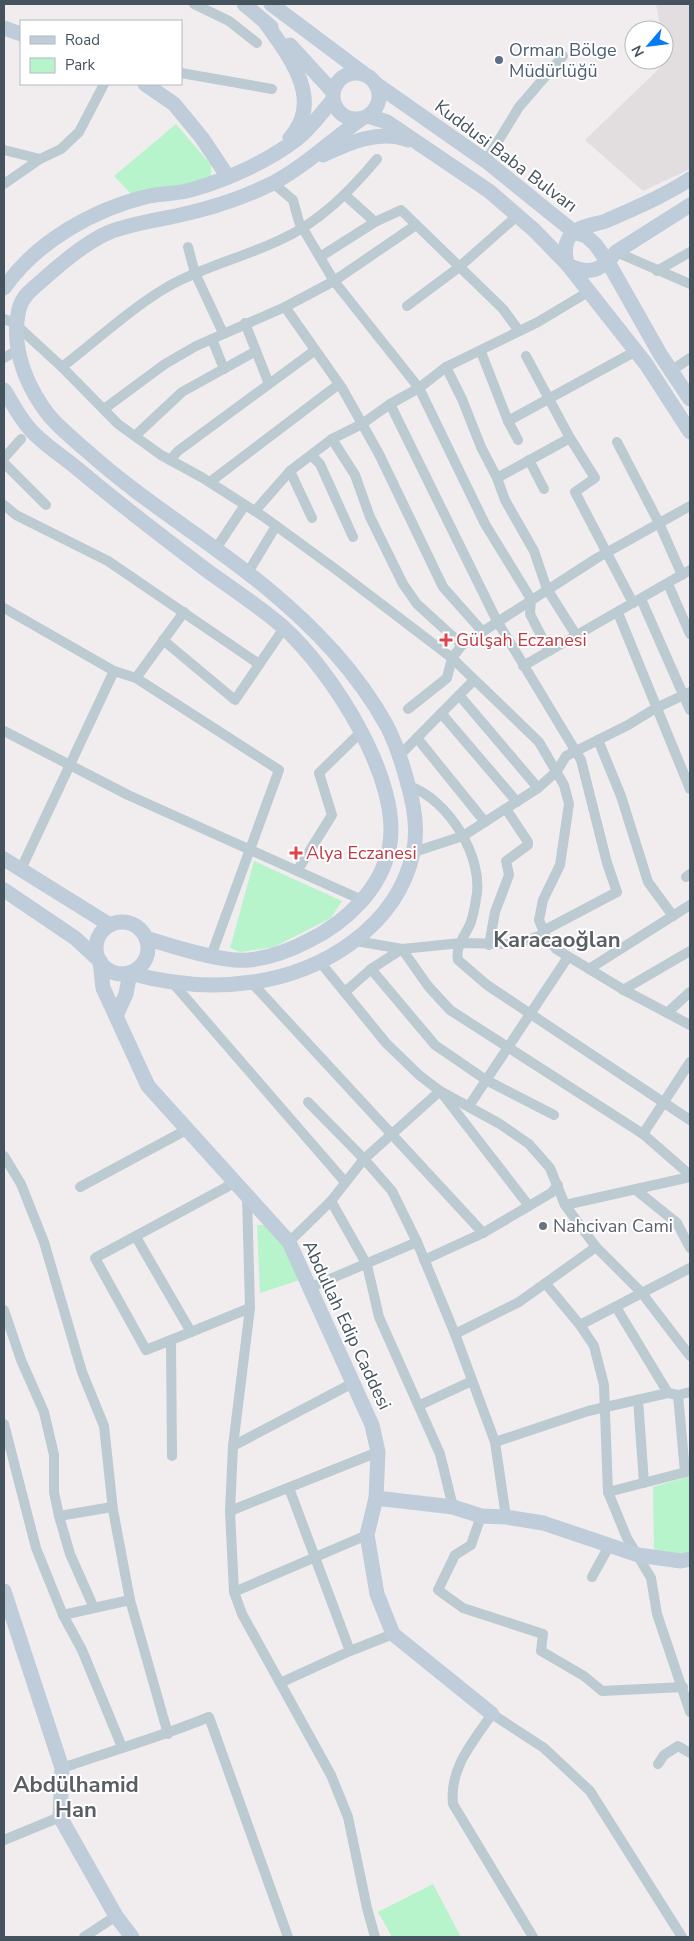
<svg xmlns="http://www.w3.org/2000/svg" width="694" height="1941" viewBox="0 0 694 1941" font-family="'Nunito Sans',sans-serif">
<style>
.education{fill:#e2dee0}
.green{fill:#b7f4cb}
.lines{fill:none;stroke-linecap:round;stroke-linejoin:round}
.street{stroke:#bccad2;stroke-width:10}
.secondary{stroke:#becdd9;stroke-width:15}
.service-dot{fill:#5c6f8a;stroke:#fff;stroke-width:2}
.health-dot{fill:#e0444e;stroke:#fff;stroke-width:2}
.worship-dot{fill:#6b7280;stroke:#fff;stroke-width:2}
.labels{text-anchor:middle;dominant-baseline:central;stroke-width:4;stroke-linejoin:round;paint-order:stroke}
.service-label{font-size:18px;fill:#4e5e75;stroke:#fff;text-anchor:start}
.street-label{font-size:18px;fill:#44535d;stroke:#fff}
.health-label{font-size:18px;fill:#be3a42;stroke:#fff;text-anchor:start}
.worship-label{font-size:18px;fill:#5b616d;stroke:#fff;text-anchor:start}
.district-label{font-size:22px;font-weight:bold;fill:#5a5f64;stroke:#fff}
</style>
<rect width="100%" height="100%" fill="#f1edee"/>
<polygon class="education" points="656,4 690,4 690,169 643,191 585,140 667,61 664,30 661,30"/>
<g class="green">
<polygon points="176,124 211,165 211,176 195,184 132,195 114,176"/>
<polygon points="254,861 342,901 331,918 274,947 240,952 230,948"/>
<polygon points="257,1225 265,1225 282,1244 300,1280 260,1293"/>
<polygon points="690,1476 690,1552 680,1556 654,1553 653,1487"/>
<polygon points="433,1884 461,1937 392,1937 378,1912"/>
</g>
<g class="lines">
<g class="street">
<polyline points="194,4 229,21 257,43"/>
<polyline points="181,73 272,89"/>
<polyline points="4,150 40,159"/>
<polyline points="486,161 519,107 563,56"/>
<polyline points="273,183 293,200 299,222 334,281 419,388 485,524 531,599 530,614 549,651"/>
<polyline points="4,184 40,159 61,149 79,132 104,84"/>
<polyline points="345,195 375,222"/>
<polyline points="188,247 195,273 223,333"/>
<polyline points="616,252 690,284"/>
<polyline points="320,257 375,222 401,210 503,309 519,331"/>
<polyline points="657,271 690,252"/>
<polyline points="407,306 458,268 517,216"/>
<polyline points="285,307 342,388 379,454 443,587 482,631"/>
<polyline points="4,319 14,323 62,367 118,424 161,455 203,478 264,517 334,568 452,658 539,742 564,785 569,804 560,865 543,900 539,920 547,939 556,949 624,990 690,1025"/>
<polyline points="245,323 269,384"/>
<polyline points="212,339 224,369"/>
<polyline points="481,352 508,421 518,440"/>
<polyline points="526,356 570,438 595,478 575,492 633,603"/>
<polyline points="4,358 17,350"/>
<path d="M 62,367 C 97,340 131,308 169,286 C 205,266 245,257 282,239 C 321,221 350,191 377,159"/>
<polyline points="446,367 462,399 481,447 497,478 505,500 534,551 547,589 576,635"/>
<polyline points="671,371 690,358"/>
<polyline points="390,404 497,621 581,760 607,863 617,892 543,931"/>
<polyline points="104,409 165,364 196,346 285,307 334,281 416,225"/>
<polyline points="508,421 636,351"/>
<polyline points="135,436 182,392 256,351"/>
<polyline points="332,439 355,475 370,517 403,584 417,604 462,645"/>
<polyline points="617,442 659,523 682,575"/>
<polyline points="312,456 320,464 353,537"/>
<polyline points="4,458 21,439"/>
<polyline points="170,460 178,451 314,351"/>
<polyline points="529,460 544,489"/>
<polyline points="4,463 46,505"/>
<polyline points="290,471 312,518"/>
<polyline points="497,478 570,438"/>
<polyline points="210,482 339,384"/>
<polyline points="4,505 16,515 108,561 259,664"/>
<polyline points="255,511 290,471 332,439 362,424 390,404 419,388 446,367 538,322 588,292"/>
<polyline points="215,550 245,505"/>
<polyline points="247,574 276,526"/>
<polyline points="668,584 690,634"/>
<polyline points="641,599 690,710"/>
<polyline points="4,608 114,671 136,678 279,770 211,956"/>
<polyline points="618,613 690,789"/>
<polyline points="163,640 235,700 284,628"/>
<polyline points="523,666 690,570"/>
<polyline points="136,678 184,612"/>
<polyline points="459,695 538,788"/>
<polyline points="408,709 447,678 452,658 462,645 597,558 690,506"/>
<polyline points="441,713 517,802"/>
<polyline points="4,731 128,795 362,900"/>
<polyline points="417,738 485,822"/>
<polyline points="598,740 621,796 648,882 673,916"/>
<polyline points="400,755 474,680"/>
<path d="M 409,786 C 448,799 485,858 476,899 C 475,907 473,915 471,922 C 466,935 455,945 458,960 L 487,985 L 690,1120"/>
<polyline points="414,852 463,836 538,788 557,771 566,756 628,725 656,708 690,692"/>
<polyline points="21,869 114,671"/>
<polyline points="297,871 332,815 319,773 361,732"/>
<polyline points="686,877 690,874"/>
<polyline points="356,941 402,949 461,943 515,944 545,934"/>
<polyline points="489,945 495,912 509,875 506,861 528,845 528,842 506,809"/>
<polyline points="320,962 386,1043 419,1075 440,1091 500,1124 529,1144 550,1168 565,1205 596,1247 641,1292 690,1356"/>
<polyline points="371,969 435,1045 486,1080 554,1115"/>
<polyline points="589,969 690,905"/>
<polyline points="172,982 345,1182"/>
<polyline points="252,983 483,1233"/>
<polyline points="623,990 690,951"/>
<polyline points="345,992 371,969 402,949 428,986 450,1010 643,1134 690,1175"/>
<polyline points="667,1013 690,992"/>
<polyline points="308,1102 364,1159 440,1091 529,1206"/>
<polyline points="469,1106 568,957"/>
<polyline points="643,1134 690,1062"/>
<polyline points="4,1156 21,1184 44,1242 82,1372 104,1426 113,1510 130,1600 168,1734"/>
<polyline points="80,1187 188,1129"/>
<polyline points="636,1190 677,1223 690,1248"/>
<polyline points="247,1195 250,1308 233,1446 230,1511 234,1592 242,1614 331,1775 348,1817 367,1908 375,1937"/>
<polyline points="331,1201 367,1265 379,1317 440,1454 453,1507"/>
<polyline points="565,1205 690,1177"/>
<polyline points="136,1237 191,1332 250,1308"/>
<polyline points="289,1242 331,1201 364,1159 392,1191 417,1242 455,1334 495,1442 506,1517"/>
<polyline points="424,1260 483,1233 551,1193 558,1185"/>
<polyline points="546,1284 580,1325 594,1346 604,1385 608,1492 627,1538 651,1578 657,1614 690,1712"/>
<polyline points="309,1288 417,1242"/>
<polyline points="616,1307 668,1393"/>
<polyline points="4,1310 21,1360 44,1412 54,1455 54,1492 59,1516 70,1554 94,1608 63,1615"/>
<polyline points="580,1325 690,1268"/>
<polyline points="191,1332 146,1350 95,1258 236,1182"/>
<polyline points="455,1334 519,1302 596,1247"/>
<polyline points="171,1342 172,1456"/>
<polyline points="678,1395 685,1472"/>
<polyline points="638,1400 644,1483"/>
<polyline points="420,1405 472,1381"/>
<polyline points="4,1424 36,1548 63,1615 82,1650 122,1747"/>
<polyline points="495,1442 588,1411 668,1393 678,1395 690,1392"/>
<polyline points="233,1446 353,1383"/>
<polyline points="289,1488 350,1651 393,1634"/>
<polyline points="608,1492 690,1471"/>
<polyline points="230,1511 378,1452"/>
<polyline points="59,1516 112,1507"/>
<polyline points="481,1516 471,1545 455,1555 438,1590 463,1608 543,1634 541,1651 584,1676 602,1691 683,1687"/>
<polyline points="592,1577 609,1546"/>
<polyline points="234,1592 367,1535"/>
<polyline points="94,1608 130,1600"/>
<polyline points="280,1683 350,1651"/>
<polyline points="658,1764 664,1755 678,1746 690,1753"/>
<path d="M 62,1768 C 111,1751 160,1737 209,1717 L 288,1937"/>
<polyline points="4,1840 60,1817"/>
<polyline points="84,1937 116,1916"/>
<path d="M 533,1937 L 453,1804 C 449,1768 473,1742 492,1714 L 544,1748 L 590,1791 L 682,1937"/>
</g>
<g class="secondary">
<polyline points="244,4 271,27"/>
<polyline points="271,4 363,73"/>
<path d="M 265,22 C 288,55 325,99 290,138"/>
<polyline points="4,28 21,34"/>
<polyline points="290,45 333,92"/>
<circle cx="356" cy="96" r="23"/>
<polyline points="145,84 174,104 202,138 228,177"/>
<polyline points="376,84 486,161 574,232 586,236 595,244 608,262 660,354 690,399"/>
<polyline points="368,116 387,122 489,191 534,230 568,265 646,364 690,432"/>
<path d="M 323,155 C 349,143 379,129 408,140"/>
<path d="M 690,179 C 664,196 635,208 606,221 C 597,224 580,226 573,233 C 564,241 564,255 568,265 C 590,276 602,270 616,252 L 690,205"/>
<path d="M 4,288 C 37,241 94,209 149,196 C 164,193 180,194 194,189 C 229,179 268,161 297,139 C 311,128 321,113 333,100"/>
<path d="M 4,390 C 12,402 19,417 29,428 C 42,444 63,456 79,470 C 121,505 165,539 209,572 C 234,590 260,607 283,627 C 331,670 404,782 389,849 C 380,890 346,922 310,940 C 291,950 271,958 249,960 C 224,963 171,946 146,938"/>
<polyline points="4,859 110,925"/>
<polyline points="4,890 75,938 100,961 103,988 148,1086 289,1242 372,1425 378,1452 376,1498 367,1535 377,1594 393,1634 492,1714"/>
<circle cx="122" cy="948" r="26"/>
<path d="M 116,1016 L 126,994 L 130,973 C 169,984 212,988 253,982 C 323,973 397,926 413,853 C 419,829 414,804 407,781 C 402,762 396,744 387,726 C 357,672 316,629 268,589 C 210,541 145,503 88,452 C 73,439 53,423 42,406 C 23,378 11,343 19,309 C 23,294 35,287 46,277 C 65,260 89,240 112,231 C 133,224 155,220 176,216 C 209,209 243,198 273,183 C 305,166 332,140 361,119"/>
<polyline points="376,1498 453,1507 481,1516 506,1517 543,1523 638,1555 681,1561 690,1559"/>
<polyline points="4,1591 62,1768 60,1817 116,1916 132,1937"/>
</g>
</g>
<circle class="service-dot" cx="499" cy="60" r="5"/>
<g class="health-dot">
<path d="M443.5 632.5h5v5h5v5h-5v5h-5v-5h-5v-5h5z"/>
<path d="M293.5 845.5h5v5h5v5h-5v5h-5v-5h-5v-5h5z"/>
</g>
<circle class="worship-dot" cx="543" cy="1226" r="5"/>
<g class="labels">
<g class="service-label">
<text x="509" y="50">Orman Bölge<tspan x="509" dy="21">Müdürlüğü</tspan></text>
</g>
<g class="street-label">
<text transform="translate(506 156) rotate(37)">Kuddusi Baba Bulvarı</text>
<text transform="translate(347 1325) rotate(65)">Abdullah Edip Caddesi</text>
</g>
<g class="health-label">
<text x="456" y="640">Gülşah Eczanesi</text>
<text x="306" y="853">Alya Eczanesi</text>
</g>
<g class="worship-label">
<text x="553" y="1226">Nahcivan Cami</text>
</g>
<g class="district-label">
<text x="557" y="940">Karacaoğlan</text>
<text x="76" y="1785">Abdülhamid<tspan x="76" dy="25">Han</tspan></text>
</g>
</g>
<rect width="694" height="1941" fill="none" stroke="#44535d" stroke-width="10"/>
<rect x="20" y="20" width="162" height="65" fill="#ffffff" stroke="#b4babe"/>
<rect x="30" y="36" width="25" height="8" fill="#becdd9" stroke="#b4babe"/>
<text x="65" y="45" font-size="15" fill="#44535d">Road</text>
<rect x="30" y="58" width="25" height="15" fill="#b7f4cb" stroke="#b4babe"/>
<text x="65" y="70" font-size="15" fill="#44535d">Park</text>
<g transform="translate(649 45) rotate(242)"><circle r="24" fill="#ffffff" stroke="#b4babe"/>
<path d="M0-4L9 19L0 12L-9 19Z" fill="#057bf3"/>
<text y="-8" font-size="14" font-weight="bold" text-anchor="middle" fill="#44535d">N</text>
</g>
</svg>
